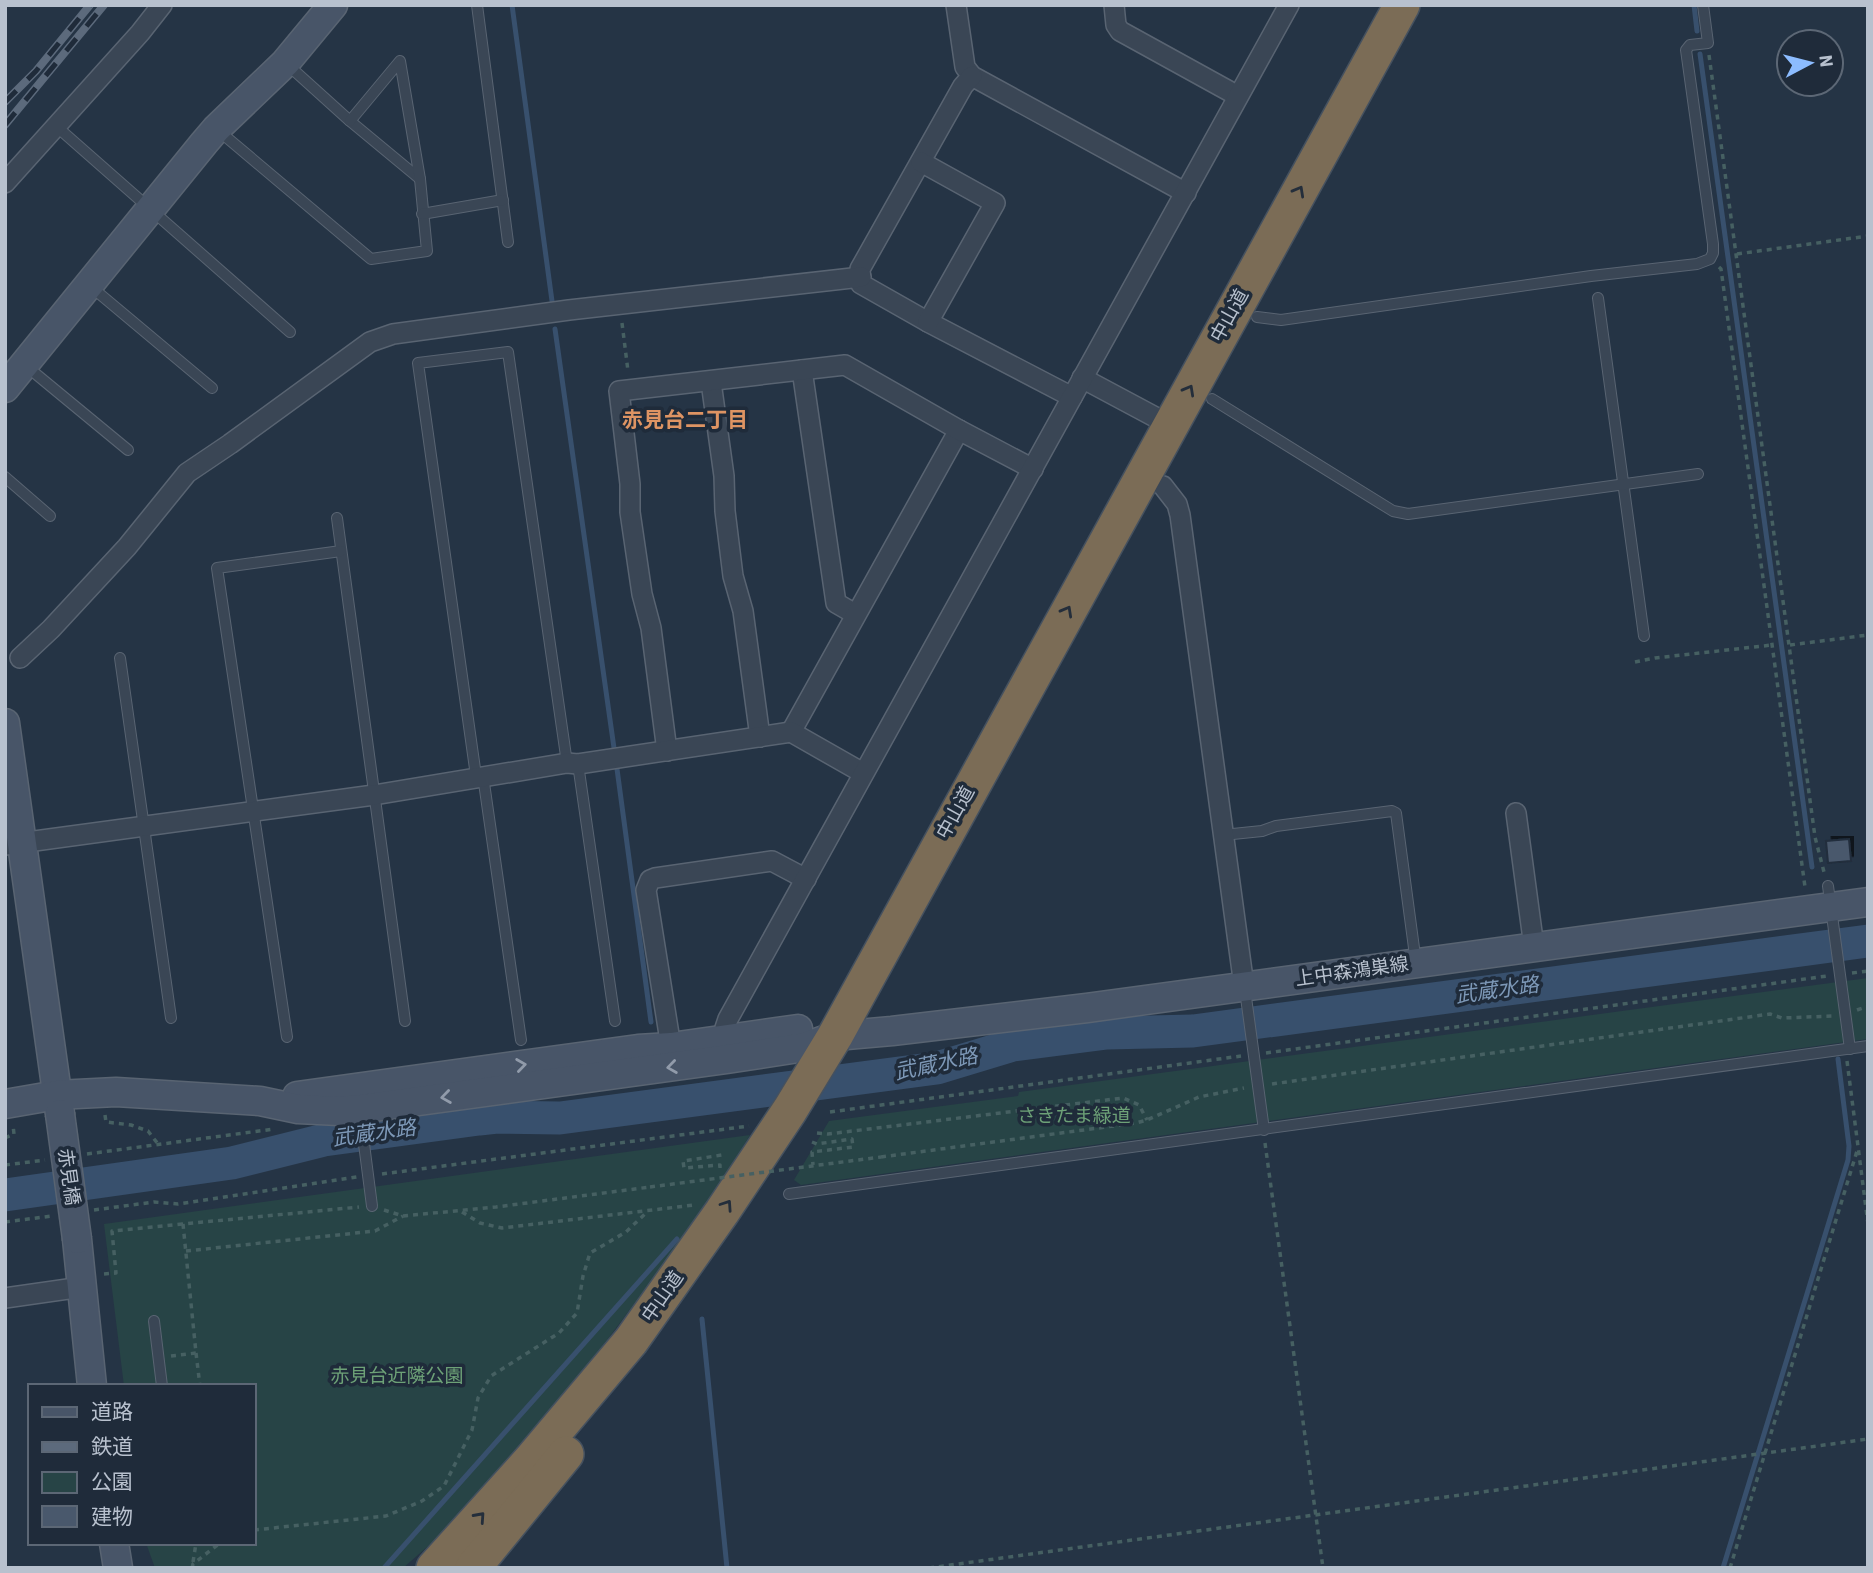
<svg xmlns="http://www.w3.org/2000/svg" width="1873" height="1573" viewBox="0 0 1873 1573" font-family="'Source Sans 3','Noto Sans JP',sans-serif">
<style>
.green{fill:#274446}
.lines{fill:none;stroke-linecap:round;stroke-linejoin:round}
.stream{stroke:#38506d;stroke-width:5}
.river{stroke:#38506d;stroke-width:33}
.building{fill:#49586c;stroke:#212d3c;stroke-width:2;filter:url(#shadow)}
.lane-casing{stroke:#596472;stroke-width:12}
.street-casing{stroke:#596472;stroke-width:22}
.secondary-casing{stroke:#596472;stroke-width:31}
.highway-casing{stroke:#45515f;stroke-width:38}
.path{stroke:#466062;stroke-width:3.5;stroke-dasharray:5 5;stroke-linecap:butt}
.lane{stroke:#3a4655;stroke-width:10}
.street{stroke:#3a4655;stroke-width:19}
.secondary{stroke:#485568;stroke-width:28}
.highway{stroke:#7b6c56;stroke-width:35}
.rail-casing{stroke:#5c6a7c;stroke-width:8}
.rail{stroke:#1f2b3a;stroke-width:5;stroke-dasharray:16;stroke-linecap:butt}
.secondary-bridge-casing{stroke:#596472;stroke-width:31;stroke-linecap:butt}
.path-bridge{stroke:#466062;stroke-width:3.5;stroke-dasharray:5 5;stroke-linecap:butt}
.secondary-bridge{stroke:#485568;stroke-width:28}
.oneway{stroke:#242e3b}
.oneway2{stroke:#919baa}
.labels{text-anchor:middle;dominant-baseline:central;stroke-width:7;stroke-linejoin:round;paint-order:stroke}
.street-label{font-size:19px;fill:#b8c1ce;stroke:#1f2b3a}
.park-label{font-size:19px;fill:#6da177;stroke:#1f2b3a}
.neighbourhood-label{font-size:21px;font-weight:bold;fill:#de9463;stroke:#1f2b3a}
.water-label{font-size:21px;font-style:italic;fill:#7d98b7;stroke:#1f2b3a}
</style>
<defs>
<filter id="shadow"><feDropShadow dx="5.5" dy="-5.5" stdDeviation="0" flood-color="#0009"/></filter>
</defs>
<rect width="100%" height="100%" fill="#253445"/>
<g class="green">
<polygon points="1868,978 1868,1039 801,1185 794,1180 829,1121 1018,1096 1019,1092"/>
<polygon points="750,1135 705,1210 604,1344 508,1466 458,1520 403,1568 155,1568 146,1543 254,1543 254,1386 124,1386 104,1224"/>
</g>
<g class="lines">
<g class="stream">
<polyline points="512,5 552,301"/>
<polyline points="1694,5 1697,31"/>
<polyline points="1700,54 1812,867"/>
<polyline points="555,329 614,748"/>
<polyline points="617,769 651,1022"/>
<polyline points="702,1319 727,1568"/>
<polyline points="384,1568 677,1239"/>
<polyline points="1723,1568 1848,1160 1849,1146 1838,1059"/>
</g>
<polyline class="river" points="5,1195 232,1163 324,1140 479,1119 497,1117 560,1118 937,1068 1013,1045 1107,1033 1193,1031 1868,941"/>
</g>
<polygon class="building" points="1849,839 1851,861 1828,863 1826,841"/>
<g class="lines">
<g class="lane-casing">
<g id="lane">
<polyline points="477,5 508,242"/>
<polyline points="288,65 350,121 420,179"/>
<polyline points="56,126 290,332"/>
<polyline points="219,131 371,259 427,251 420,179 400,61 350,121"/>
<polyline points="422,214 503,200"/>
<polyline points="89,285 212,388"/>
<polyline points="1598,298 1644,636"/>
<polyline points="1257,317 1281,320 1591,276 1697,264 1710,259 1713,253 1713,244 1686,50 1690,45 1708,43 1703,5"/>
<polyline points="25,365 128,450"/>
<polyline points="1212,399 1393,511 1408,514 1698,474"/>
<polyline points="5,477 50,516"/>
<polyline points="337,518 405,1021"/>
<polyline points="120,658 171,1018"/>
<polyline points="578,764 615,1021"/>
<polyline points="476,776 418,363 508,352 567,763"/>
<polyline points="483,776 521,1040"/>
<polyline points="1223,835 1262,831 1276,826 1392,811 1396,813 1416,963"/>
<polyline points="1828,886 1850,1049"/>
<polyline points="1245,990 1264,1130"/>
<polyline points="287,1037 217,568 341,551"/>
<polyline points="360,1113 372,1206"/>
<polyline points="789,1194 1868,1046"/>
<polyline points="154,1321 162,1386"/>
</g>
</g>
<g class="street-casing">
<g id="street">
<polyline points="956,5 965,67 972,76 1186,193"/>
<polyline points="1114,5 1116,25 1120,31 1238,96"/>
<polyline points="972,76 963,86 860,269 861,284 928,322 1072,397"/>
<polyline points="921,162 995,203 928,322"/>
<polyline points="5,183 140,33 162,5"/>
<polyline points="802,370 836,603 855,614"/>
<polyline points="1082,378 1170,425"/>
<polyline points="711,382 724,476 725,511 733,576 743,611 760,737"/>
<polyline points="1163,486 1177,504 1180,515 1244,986"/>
<polyline points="20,658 51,629 127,547 187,473 230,444 370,342 393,334 569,310 861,277"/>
<polyline points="791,732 959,430"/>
<polyline points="667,751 651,628 642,594 630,512 630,484 619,391 845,365 959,430 1033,469"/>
<polyline points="1516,813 1534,947"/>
<polyline points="5,845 374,795 567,763 578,764 791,732 863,773"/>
<polyline points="671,1047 646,890 650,880 655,878 772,861 806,879"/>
<polyline points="726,1049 725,1028 728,1019 1289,5"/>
<polyline points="5,1298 82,1287"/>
</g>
</g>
<g class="secondary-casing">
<g id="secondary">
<polyline points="5,388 204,143 216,129 285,63 333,5"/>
<polyline points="5,723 60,1114"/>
<polyline points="297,1096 638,1049 671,1047 798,1029"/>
<polyline points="5,1104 57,1095 116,1092 260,1101 298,1109 339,1111 360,1109 727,1059 805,1047 835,1036 892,1031 1087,1008 1868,902"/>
<polyline points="77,1239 92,1386"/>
<polyline points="114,1543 118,1568"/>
</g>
</g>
<g class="highway-casing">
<g id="highway">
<polyline points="434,1568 531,1460 631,1341 722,1212 790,1110 835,1036 1402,5"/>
<polyline points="473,1568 566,1454"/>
</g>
</g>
<g class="path">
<polyline points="1709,55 1815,837 1824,872"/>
<polyline points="1737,254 1868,236"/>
<polyline points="1719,267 1721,269 1805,887"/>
<polyline points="622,323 628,371"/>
<polyline points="1790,645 1868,635"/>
<polyline points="1635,662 1655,658 1772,645"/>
<polyline points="1852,973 1868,971"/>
<polyline points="1857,1010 1868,1006"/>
<polyline points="1266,1053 1827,976"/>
<polyline points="1847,1061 1868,1224"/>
<polyline points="1272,1084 1770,1014 1782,1018 1833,1016"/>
<polyline points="830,1112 1241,1056"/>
<polyline points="105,1115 106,1122 131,1125 148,1131 158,1144"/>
<polyline points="817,1133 828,1134 1123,1098 1139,1105 1147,1120"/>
<polyline points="5,1138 14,1134 13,1125"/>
<polyline points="812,1142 817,1144 852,1139 853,1147 812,1152 813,1165"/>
<polyline points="1265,1143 1323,1568"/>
<polyline points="87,1154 274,1129"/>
<polyline points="881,1157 1136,1123 1147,1120 1199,1097 1244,1088"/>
<polyline points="5,1165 45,1160"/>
<polyline points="720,1168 720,1165 684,1168 683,1161 722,1155"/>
<polyline points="382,1174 749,1126"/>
<polyline points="94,1210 154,1202 178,1204 357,1177"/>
<polyline points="384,1210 403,1216 496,1207 650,1187"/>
<polyline points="462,1212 480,1223 502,1228 694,1205"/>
<polyline points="5,1222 52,1216"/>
<polyline points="186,1251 375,1231 403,1216"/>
<polyline points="104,1274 116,1273 112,1231 183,1224"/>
<polyline points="196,1353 200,1386"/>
<polyline points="171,1356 196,1353 183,1224 359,1207"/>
<polyline points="254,1530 386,1516 422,1501 444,1486 472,1430 478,1398 491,1376 559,1333 577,1313 583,1276 590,1253 626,1232 648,1211"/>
<polyline points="193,1562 196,1543"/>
<polyline points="192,1568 193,1564 220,1543"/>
<polyline points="929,1568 1868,1439"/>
<polyline points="1730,1568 1857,1151"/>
</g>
<use href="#lane" class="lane"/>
<use href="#street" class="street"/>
<use href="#secondary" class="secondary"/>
<use href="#highway" class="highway"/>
<g class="rail-casing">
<g id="rail">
<polyline points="5,102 36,71 90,5"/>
<polyline points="5,125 104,5"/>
</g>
</g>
<use href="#rail" class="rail"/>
<g class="secondary-bridge-casing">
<polyline id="secondary-bridge" points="60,1114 77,1239"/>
</g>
<polyline class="path-bridge" points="650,1187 881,1157"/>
<use href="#secondary-bridge" class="secondary-bridge"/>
</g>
<defs><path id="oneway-chevron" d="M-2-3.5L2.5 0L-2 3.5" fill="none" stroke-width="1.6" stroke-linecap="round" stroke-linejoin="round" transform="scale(1.75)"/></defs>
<g class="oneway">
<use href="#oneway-chevron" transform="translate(1299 191) rotate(-61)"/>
<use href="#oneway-chevron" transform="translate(1189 390) rotate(-61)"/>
<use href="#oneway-chevron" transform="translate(1067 611) rotate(-61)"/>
<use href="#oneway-chevron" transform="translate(727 1205) rotate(-56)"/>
<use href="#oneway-chevron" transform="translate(480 1517) rotate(-48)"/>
</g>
<g class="oneway2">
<use href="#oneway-chevron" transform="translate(521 1065) rotate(-8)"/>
<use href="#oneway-chevron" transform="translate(672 1067) rotate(172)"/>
<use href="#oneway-chevron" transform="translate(446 1097) rotate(172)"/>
</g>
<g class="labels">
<g class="street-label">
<text transform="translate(1230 316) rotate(-61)">中山道</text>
<text transform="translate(956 813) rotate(-61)">中山道</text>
<text transform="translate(1352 972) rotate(-8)">上中森鴻巣線</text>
<text transform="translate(68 1177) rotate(82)">赤見橋</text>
<text transform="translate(663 1297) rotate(-55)">中山道</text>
</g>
<g class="park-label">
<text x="1074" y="1116">さきたま緑道</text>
<text x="397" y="1376">赤見台近隣公園</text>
</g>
<g class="neighbourhood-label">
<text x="685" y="420">赤見台二丁目</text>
</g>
<g class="water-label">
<text transform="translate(1497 990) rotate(-8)">武蔵水路</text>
<text transform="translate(936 1064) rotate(-12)">武蔵水路</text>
<text transform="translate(374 1133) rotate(-8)">武蔵水路</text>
</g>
</g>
<rect width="1873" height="1573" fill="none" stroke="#b8c1ce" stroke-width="14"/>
<rect x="28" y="1384" width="228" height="161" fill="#1f2b3a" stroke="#5c6775" stroke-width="2"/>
<rect x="42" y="1407" width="35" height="10" fill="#485568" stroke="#5c6775" stroke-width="2"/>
<text x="91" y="1419" font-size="21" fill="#b8c1ce">道路</text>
<rect x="42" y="1442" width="35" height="10" fill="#5c6a7c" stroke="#5c6775" stroke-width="2"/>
<text x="91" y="1454" font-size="21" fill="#b8c1ce">鉄道</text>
<rect x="42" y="1472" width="35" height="21" fill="#274446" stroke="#5c6775" stroke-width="2"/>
<text x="91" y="1489" font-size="21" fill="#b8c1ce">公園</text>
<rect x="42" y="1506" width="35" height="21" fill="#49586c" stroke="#5c6775" stroke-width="2"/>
<text x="91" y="1524" font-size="21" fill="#b8c1ce">建物</text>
<g transform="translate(1810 63) rotate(83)"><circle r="33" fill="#1f2b3a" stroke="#5c6775" stroke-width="2"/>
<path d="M0-5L12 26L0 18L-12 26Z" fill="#8cbcff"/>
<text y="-10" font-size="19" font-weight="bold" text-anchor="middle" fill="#b8c1ce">N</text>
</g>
</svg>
